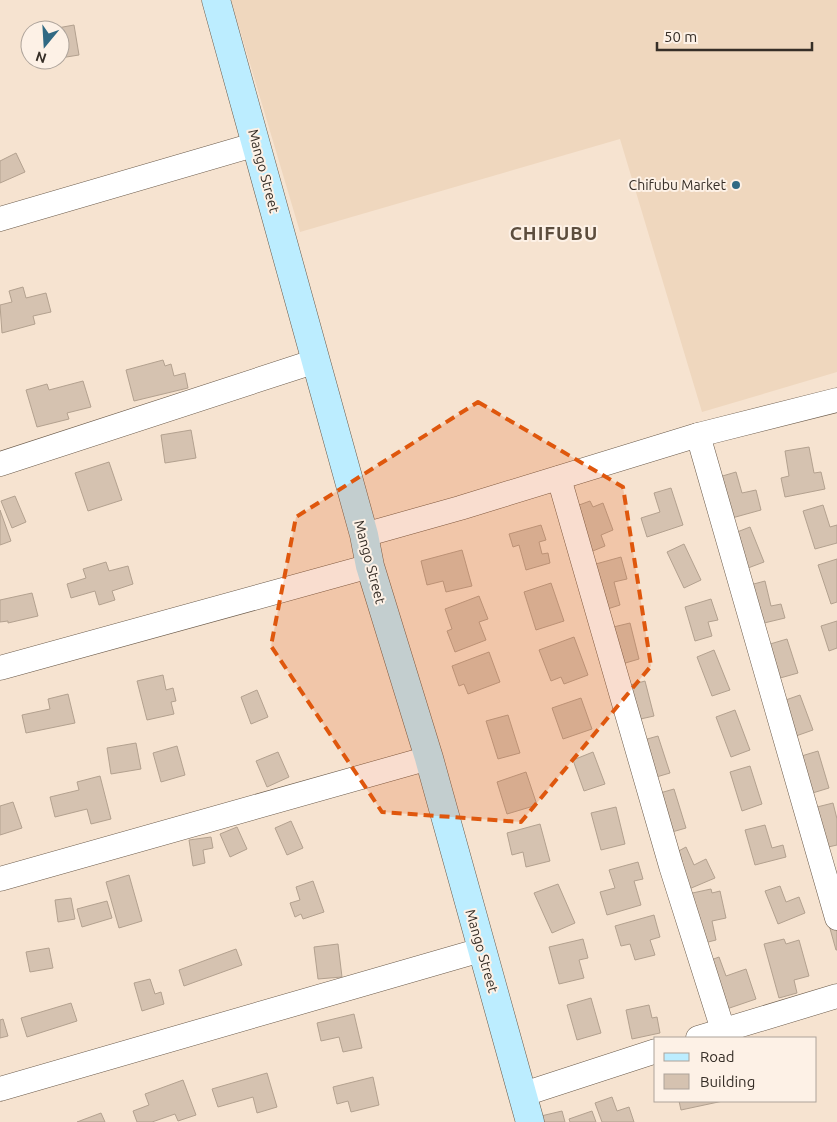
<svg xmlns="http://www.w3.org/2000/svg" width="837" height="1122" viewBox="0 0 837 1122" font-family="Ubuntu,sans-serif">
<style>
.built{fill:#efd7be}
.building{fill:#d5c2b0;stroke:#b3a18f}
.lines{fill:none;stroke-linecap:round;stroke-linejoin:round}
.minor-casing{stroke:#6a5a4a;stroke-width:25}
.secondary-casing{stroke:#6a5a4a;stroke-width:29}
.minor{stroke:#fff;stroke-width:24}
.secondary{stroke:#bcedff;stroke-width:28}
.marked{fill:#df570d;fill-opacity:0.2;stroke:#df570d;stroke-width:4;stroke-dasharray:10 6;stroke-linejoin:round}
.poi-dot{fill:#306983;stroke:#fdf1e6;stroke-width:2}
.labels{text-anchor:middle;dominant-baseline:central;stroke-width:4;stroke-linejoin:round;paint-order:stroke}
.street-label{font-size:14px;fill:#362e27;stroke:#fdf1e6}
.poi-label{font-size:14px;fill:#362e27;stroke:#fdf1e6;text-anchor:end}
.district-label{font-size:19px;font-weight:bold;letter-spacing:1px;fill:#5c4d3d;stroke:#fdf1e6}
</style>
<rect width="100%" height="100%" fill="#f6e3d0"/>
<polygon class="built" points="231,0 837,0 837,372 702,412 620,139 300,232"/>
<g class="building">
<polygon points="74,25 79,55 60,58 60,30 52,29"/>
<polygon points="16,153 25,172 0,183 0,161"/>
<polygon points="23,287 26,298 46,293 51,312 33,316 35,324 2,333 0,305 12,302 9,291"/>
<polygon points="163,360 165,366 171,364 174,376 185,373 188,388 134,401 126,370"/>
<polygon points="83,381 91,407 67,413 69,419 37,427 26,390 47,384 49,390"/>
<polygon points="191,430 196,458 165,463 161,435"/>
<polygon points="809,447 814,473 821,472 825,489 785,497 781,478 789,476 785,451"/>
<polygon points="109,462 122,500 88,511 75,473"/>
<polygon points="736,472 742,493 756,490 761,510 721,521 709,480"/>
<polygon points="671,488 683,525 647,537 641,518 660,512 654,493"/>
<polygon points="15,496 26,522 12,528 1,501"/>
<polygon points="590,501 593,507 603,503 613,530 601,535 605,546 588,553 571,508"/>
<polygon points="823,505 830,527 837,525 837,543 815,549 803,511"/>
<polygon points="0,510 11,541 0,545"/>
<polygon points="541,525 546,540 539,542 542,554 548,553 550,563 526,570 519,545 513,547 509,534"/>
<polygon points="750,527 764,562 740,571 732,534"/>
<polygon points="684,544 701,580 684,588 667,552"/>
<polygon points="462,550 472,586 446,592 443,581 427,585 421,561"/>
<polygon points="621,557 627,579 614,582 620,605 598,612 585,567"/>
<polygon points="837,559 837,602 831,604 818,565"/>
<polygon points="106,562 109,571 128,566 133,584 112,591 115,600 99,605 95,591 71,598 67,584 86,578 83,569"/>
<polygon points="765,581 771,606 781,604 785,618 760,624 750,585"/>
<polygon points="551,583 564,621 536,630 524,592"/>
<polygon points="32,593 38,616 8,623 8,621 0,622 0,600"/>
<polygon points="479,596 488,619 479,622 486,640 455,652 447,631 452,629 445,609"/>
<polygon points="711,599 718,620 708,622 712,636 695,641 685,607"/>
<polygon points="837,621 837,648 829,651 821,626"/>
<polygon points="630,623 639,659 622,664 601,630"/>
<polygon points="574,637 588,675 564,684 561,677 551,681 539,650"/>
<polygon points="787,639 798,673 773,680 750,650"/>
<polygon points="714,650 730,690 712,696 697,657"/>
<polygon points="489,652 500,682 468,694 464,684 459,686 452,666"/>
<polygon points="163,675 166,690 173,688 176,701 171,702 174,714 147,720 137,681"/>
<polygon points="645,681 654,716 636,720 627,686"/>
<polygon points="257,690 268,717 251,724 241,697"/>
<polygon points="68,694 75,723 26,733 22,715 50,709 48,699"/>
<polygon points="800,695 813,730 793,737 780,702"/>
<polygon points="581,698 592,729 563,739 552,708"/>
<polygon points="735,710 750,750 731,757 716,717"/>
<polygon points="508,715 520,753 498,759 486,721"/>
<polygon points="658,736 670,773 653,778 640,741"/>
<polygon points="136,743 141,769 111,774 107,748"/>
<polygon points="177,746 185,775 161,782 153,753"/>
<polygon points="818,751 829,788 806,795 785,761"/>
<polygon points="278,752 289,777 267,787 256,761"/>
<polygon points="593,752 605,784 584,791 573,760"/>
<polygon points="750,766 762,804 742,811 730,772"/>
<polygon points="526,772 537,805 507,814 497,782"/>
<polygon points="100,776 111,819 91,824 87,809 55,817 50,797 79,790 77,782"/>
<polygon points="674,789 686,828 665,834 653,795"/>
<polygon points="13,802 22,828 0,835 0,806"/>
<polygon points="833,803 837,819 837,845 824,848 813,808"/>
<polygon points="616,807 625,844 601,850 591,813"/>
<polygon points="291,821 303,848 287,855 275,828"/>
<polygon points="540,824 550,861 526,867 523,852 512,855 507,833"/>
<polygon points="765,825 772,848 783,845 786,857 755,865 745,830"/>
<polygon points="237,827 247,849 230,857 220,834"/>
<polygon points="211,837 213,848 203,850 205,863 193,866 189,840"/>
<polygon points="686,847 694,865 706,859 715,878 689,889 673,854"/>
<polygon points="638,862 643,879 634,881 641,905 607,915 600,892 615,888 609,870"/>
<polygon points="129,875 142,921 119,928 106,882"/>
<polygon points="313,881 324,912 303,919 301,914 295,917 290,903 300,900 296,887"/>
<polygon points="558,884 575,923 552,933 534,893"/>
<polygon points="780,886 786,902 799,897 805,913 778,924 765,891"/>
<polygon points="711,889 712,893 720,891 726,918 712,921 716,940 700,944 674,897"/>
<polygon points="71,898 75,919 58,922 55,900"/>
<polygon points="107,901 112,918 82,927 77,909"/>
<polygon points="654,915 660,937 650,940 655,955 635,960 630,944 621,946 615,926"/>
<polygon points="837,923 837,950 836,950 829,925"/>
<polygon points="583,939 588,958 579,960 584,978 559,984 549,947"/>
<polygon points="784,939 786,944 799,940 809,976 794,980 797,993 779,998 764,944"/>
<polygon points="338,944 342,977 318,979 314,947"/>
<polygon points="49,948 53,968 30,972 26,952"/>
<polygon points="236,949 242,965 184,986 179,970"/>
<polygon points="719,957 726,976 746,969 756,999 712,1014 695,966"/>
<polygon points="150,979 155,994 161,992 164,1004 142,1011 134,983"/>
<polygon points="591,998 601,1033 577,1040 567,1005"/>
<polygon points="71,1003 77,1021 27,1037 21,1018"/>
<polygon points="649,1005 652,1018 657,1017 660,1033 632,1039 626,1010"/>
<polygon points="354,1014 362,1048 343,1052 339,1037 321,1041 317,1023"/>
<polygon points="3,1019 8,1036 0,1038 0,1020"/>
<polygon points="267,1073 277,1107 257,1113 253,1097 218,1107 212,1089"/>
<polygon points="373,1077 379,1105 351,1112 348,1101 337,1104 333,1087"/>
<polygon points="183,1080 196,1115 178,1121 175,1114 152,1122 137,1122 133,1111 149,1105 145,1094"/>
<polygon points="612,1097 617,1111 629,1107 634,1122 602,1122 595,1103"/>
<polygon points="679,1101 723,1101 681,1110"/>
<polygon points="562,1111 565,1122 543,1122 541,1116"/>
<polygon points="592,1111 596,1122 570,1122 569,1119"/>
<polygon points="101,1113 105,1122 77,1122"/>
</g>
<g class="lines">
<g class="minor-casing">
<g id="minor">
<polyline points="0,219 257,144"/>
<polyline points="698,435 837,918"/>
<polyline points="0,464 316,361"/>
<polyline points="559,478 671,866 723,1030"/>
<polyline points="364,535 460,508 698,435 837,400"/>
<polyline points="0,668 370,566"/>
<polyline points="0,879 429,758"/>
<polyline points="698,1038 837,996"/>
<polyline points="0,1089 481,950"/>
<polyline points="524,1094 656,1051"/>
</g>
</g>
<g class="secondary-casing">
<polyline id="secondary" points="216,0 364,535 370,566 429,758 530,1122"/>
</g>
<use href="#minor" class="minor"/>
<use href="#secondary" class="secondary"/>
</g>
<path class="marked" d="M 478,402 L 623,487 L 651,666 L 521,822 L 382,812 L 271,646 L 296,517 Z"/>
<circle class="poi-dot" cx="736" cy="185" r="5"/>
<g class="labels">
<g class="street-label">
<text transform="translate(264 171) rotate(75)">Mango Street</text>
<text transform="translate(370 562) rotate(75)">Mango Street</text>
<text transform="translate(482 951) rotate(74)">Mango Street</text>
</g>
<g class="poi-label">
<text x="726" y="185">Chifubu Market</text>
</g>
<g class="district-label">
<text x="554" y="233">CHIFUBU</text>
</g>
</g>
<rect x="654" y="1037" width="162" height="65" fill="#fdf1e6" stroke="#ada39a"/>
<rect x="664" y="1053" width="25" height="8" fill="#bcedff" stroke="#ada39a"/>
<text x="700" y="1062" font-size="15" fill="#362e27">Road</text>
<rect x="664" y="1074" width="25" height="15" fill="#d5c2b0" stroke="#ada39a"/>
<text x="700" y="1087" font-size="15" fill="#362e27">Building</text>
<g transform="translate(45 45) rotate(198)"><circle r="24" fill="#fdf1e6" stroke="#ada39a"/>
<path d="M0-4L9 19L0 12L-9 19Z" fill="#306983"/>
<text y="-8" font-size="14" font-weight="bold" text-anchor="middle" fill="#362e27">N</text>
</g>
<path d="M657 42v8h155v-8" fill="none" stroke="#362e27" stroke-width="2.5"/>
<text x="664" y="42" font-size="15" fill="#362e27" stroke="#fdf1e6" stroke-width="4" paint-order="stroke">50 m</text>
</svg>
